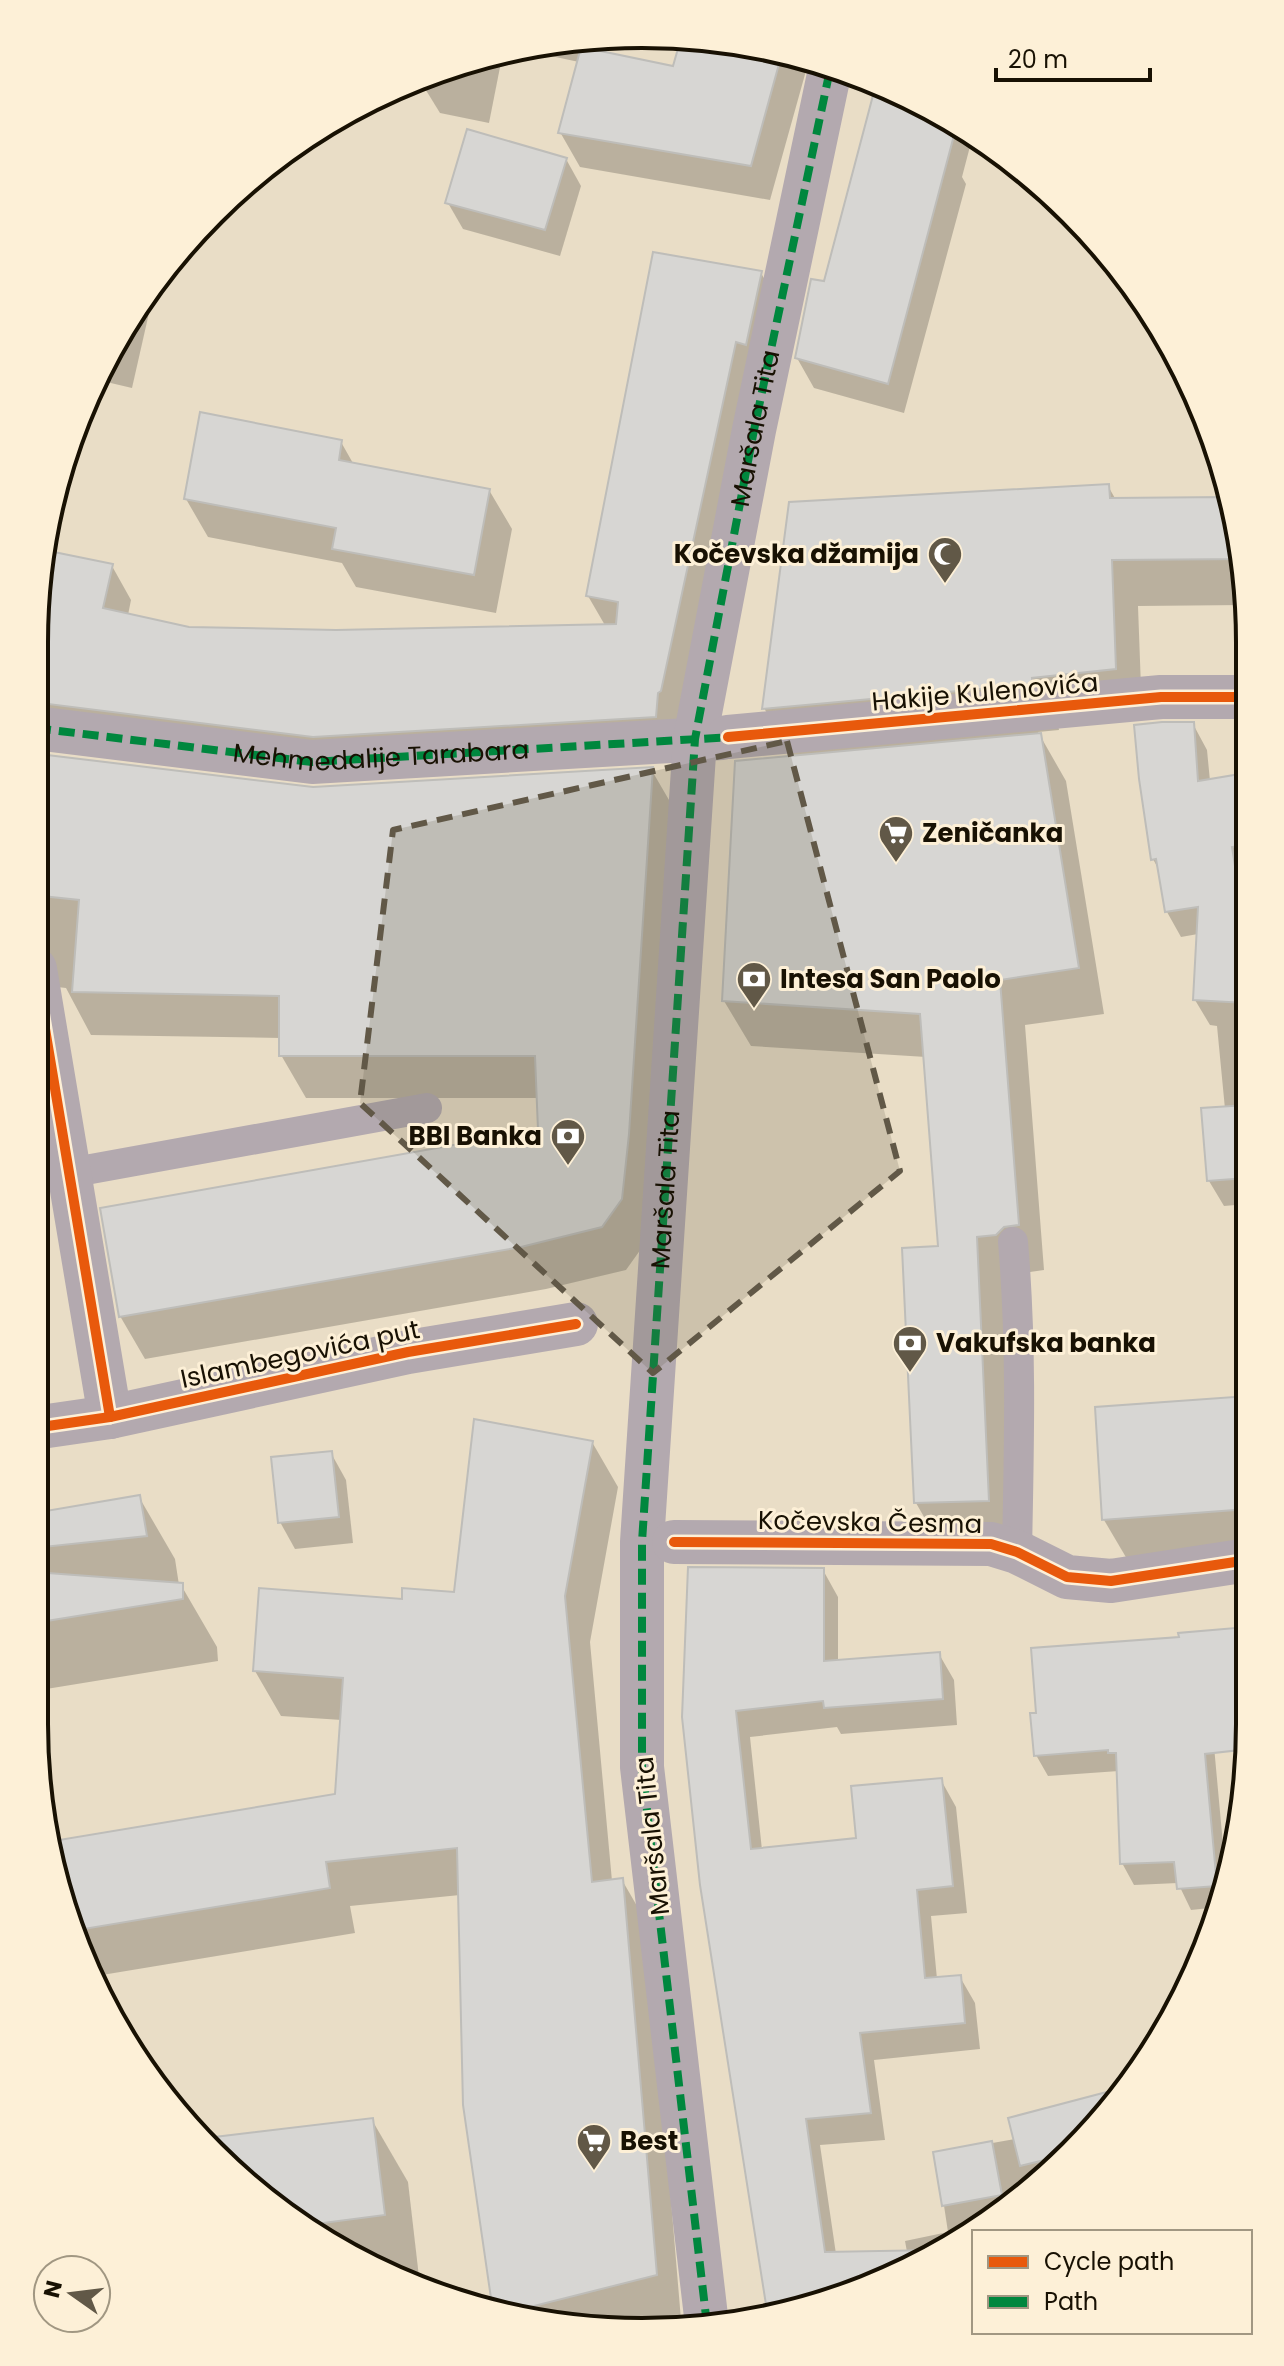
<svg xmlns="http://www.w3.org/2000/svg" width="1284" height="2366" viewBox="0 0 1284 2366" font-family="Poppins,sans-serif">
<style>
.shadow{fill:#0003}
.building{fill:#d7d6d3;stroke:#bebdb9;stroke-width:2}
.lines{fill:none;stroke-linecap:round;stroke-linejoin:round}
.service{stroke:#b3a9af;stroke-width:30}
.pedestrian{stroke:#b3a9af;stroke-width:44}
.minor{stroke:#b3a9af;stroke-width:44}
.quiet{stroke:#00873e;stroke-width:8;stroke-dasharray:16 8;stroke-linecap:butt}
.cycleway-casing{stroke:#fdf0d7;stroke-width:15}
.cycleway{stroke:#e8590c;stroke-width:10}
.marked{fill:#615847;fill-opacity:0.2;stroke:#615847;stroke-width:6;stroke-dasharray:16 10;stroke-linejoin:round}
.labels{text-anchor:middle;dominant-baseline:central;stroke-width:6;stroke-linejoin:round;paint-order:stroke}
.street-label{font-size:26px;fill:#181103;stroke:#fdf0d7}
.poi-label{font-size:26px;font-weight:bold;fill:#181103;stroke:#fdf0d7;text-anchor:start}
.rim{fill:none;stroke:#181103;stroke-width:4}
</style>
<rect width="100%" height="100%" fill="#e9ddc6"/>
<g class="shadow">
<polygon points="600,36 597,52 674,68 683,38 721,39 809,60 770,200 580,167 560,132 579,62 518,49"/>
<polygon points="503,52 489,123 440,113 424,87 426,77 484,55"/>
<polygon points="878,85 946,115 973,135 962,177 966,184 904,413 814,388 797,358 825,284"/>
<polygon points="566,159 581,186 560,256 463,229 448,203"/>
<polygon points="761,273 780,307 680,725 333,770 35,720 35,603 44,552 112,566 131,600 128,615 188,629 336,632 606,627 588,596"/>
<polygon points="156,282 132,388 98,380 115,338"/>
<polygon points="341,442 354,465 489,490 512,529 496,613 356,587 342,563 208,537 186,499"/>
<polygon points="1108,486 1116,500 1228,499 1245,563 1245,605 1138,606 1142,715 1058,724 1059,730 1038,732 1066,781 1104,1014 1025,1025 1044,1270 1030,1272 1014,1546 942,1548 916,1503 940,1248 926,1057 751,1046 724,1001 793,758 764,708"/>
<polygon points="1193,724 1207,750 1210,781 1246,775 1247,1204 1224,1206 1209,1181 1204,1110 1225,1109 1217,1026 1210,1025 1195,1000 1198,934 1181,937 1167,912 1160,872 1153,859"/>
<polygon points="651,769 676,812 646,1242 626,1270 546,1289 145,1359 120,1316 540,1132 539,1098 306,1098 281,1055 281,1038 91,1035 66,988 57,987 35,1011 35,782 48,780 313,789"/>
<polygon points="35,1044 57,1178 35,1182"/>
<polygon points="1248,1398 1248,1573 1140,1581 1104,1520 1097,1409"/>
<polygon points="592,1442 618,1487 590,1642 612,1881 622,1880 648,1925 681,2320 652,2328 495,2312 465,2105 460,1895 350,1906 355,1933 96,1976 66,1920 336,1796 342,1720 281,1716 255,1671 403,1601 455,1594"/>
<polygon points="331,1453 346,1480 353,1543 295,1549 280,1522"/>
<polygon points="139,1497 175,1559 179,1585 181,1585 217,1647 218,1661 34,1691 34,1515"/>
<polygon points="823,1570 838,1597 838,1662 939,1654 954,1680 957,1725 841,1734 837,1727 750,1737 762,1850 858,1840 941,1780 956,1807 967,1913 931,1916 937,1979 960,1977 975,2003 980,2049 874,2060 885,2140 820,2145 836,2254 907,2252 905,2241 948,2232 936,2153 1015,2139 1089,2099 1098,2114 1043,2181 875,2286 769,2310 684,1715"/>
<polygon points="1206,1659 1227,1888 1219,1907 1191,1910 1178,1883 1134,1885 1122,1863 1119,1771 1048,1776 1036,1755"/>
<polygon points="372,2120 408,2182 419,2277 411,2278 305,2230 208,2140"/>
</g>
<g class="building">
<polygon points="681,38 721,39 782,53 751,166 558,133 581,47 673,66"/>
<polygon points="876,84 946,115 957,124 888,384 795,358 811,279 824,281"/>
<polygon points="467,129 567,158 545,230 445,203"/>
<polygon points="653,252 762,271 746,345 736,342 661,691 658,693 656,717 313,737 48,704 49,694 35,691 35,603 44,550 113,564 103,608 189,627 336,630 616,624 618,602 586,596"/>
<polygon points="200,412 342,440 339,460 490,489 474,575 332,549 336,528 184,499"/>
<polygon points="1109,484 1110,498 1227,497 1244,559 1112,560 1116,669 1032,678 1033,684 762,709 789,502"/>
<polygon points="1162,722 1194,722 1198,781 1246,773 1246,845 1232,847 1246,935 1246,1003 1193,1000 1198,907 1165,912 1156,859 1151,860 1139,779 1134,725"/>
<polygon points="1041,733 1079,968 1000,980 1019,1225 1004,1227 996,1235 977,1237 989,1501 914,1503 902,1248 938,1246 920,1014 722,1001 735,761"/>
<polygon points="47,755 313,787 653,767 629,1134 622,1199 602,1227 521,1247 119,1317 100,1208 538,1130 535,1056 279,1056 279,996 72,992 79,900 42,896"/>
<polygon points="1247,1105 1247,1178 1207,1181 1201,1108"/>
<polygon points="1248,1396 1248,1509 1102,1520 1095,1407"/>
<polygon points="474,1419 593,1441 565,1596 592,1882 623,1878 657,2275 506,2313 493,2312 463,2105 457,1848 326,1862 330,1888 72,1931 66,1920 53,1841 335,1794 343,1678 253,1671 259,1588 402,1599 402,1588 454,1592"/>
<polygon points="332,1451 339,1517 278,1523 271,1457"/>
<polygon points="140,1495 147,1536 34,1548 34,1513"/>
<polygon points="688,1567 824,1568 824,1661 940,1652 943,1699 824,1708 823,1701 736,1711 751,1849 856,1838 851,1786 942,1778 953,1886 917,1890 925,1978 961,1975 965,2023 860,2033 871,2113 806,2119 825,2252 932,2250 875,2286 767,2311 700,1885 682,1717"/>
<polygon points="34,1572 183,1583 183,1599 34,1623"/>
<polygon points="1247,1627 1249,1749 1205,1754 1217,1886 1177,1889 1174,1862 1120,1864 1116,1753 1108,1753 1108,1750 1034,1756 1030,1713 1036,1713 1031,1648 1179,1637 1178,1633"/>
<polygon points="1118,2089 1065,2155 1020,2166 1008,2118"/>
<polygon points="373,2118 385,2215 300,2226 206,2138"/>
<polygon points="992,2141 1002,2195 942,2206 933,2152"/>
</g>
<g class="lines">
<g class="service">
<polyline points="69,1173 427,1108"/>
<path d="M 1013,1242 C 1022,1346 1019,1448 1017,1552"/>
</g>
<g class="pedestrian">
<path id="s1" d="M 35,728 L 312,762 L 722,738"/>
<path id="s2" d="M 707,2325 L 642,1767 L 642,1542 L 695,739 L 754,430 L 831,65"/>
</g>
<g class="minor">
<polyline points="728,737 1161,697 1245,697"/>
<polyline points="35,969 110,1417"/>
<polyline points="34,1428 110,1417 408,1352 576,1324"/>
<polyline points="674,1542 991,1544 1017,1552 1067,1577 1111,1581 1248,1560"/>
</g>
<g class="quiet">
<polyline points="35,728 312,762 732,737"/>
<polyline points="707,2325 642,1767 642,1542 695,739 754,430 831,65"/>
</g>
<g class="cycleway-casing">
<g id="cycleway">
<polyline points="728,737 1161,697 1245,697"/>
<polyline points="35,969 110,1417"/>
<polyline points="34,1428 110,1417 408,1352 576,1324"/>
<polyline points="674,1542 991,1544 1017,1552 1067,1577 1111,1581 1248,1560"/>
</g>
</g>
<use href="#cycleway" class="cycleway"/>
</g>
<path class="marked" d="M 787,741 L 900,1171 L 653,1373 L 360,1103 L 393,830 Z"/>
<defs>
<g id="mosque-pin" transform="scale(1.8)"><path d="M0 17L-7.5 6A9.5 9.5 0 1 1 7.5 6Z" fill="#615847" stroke="#fdf0d7"/><path d="M3.5-4.9A6 6 0 1 0 3.5 4.9A5 5 0 1 1 3.5-4.9Z" fill="#fff"/></g>
<g id="supermarket-pin" transform="scale(1.8)"><path d="M0 17L-7.5 6A9.5 9.5 0 1 1 7.5 6Z" fill="#615847" stroke="#fdf0d7"/><path d="M-6-5.5h2.5l.6 2H6L4.5 2H-2.5L-4.4-4H-6ZM-1.5 3.2a1.3 1.3 0 1 0 .1 0ZM3 3.2a1.3 1.3 0 1 0 .1 0Z" fill="#fff"/></g>
<g id="bank-pin" transform="scale(1.8)"><path d="M0 17L-7.5 6A9.5 9.5 0 1 1 7.5 6Z" fill="#615847" stroke="#fdf0d7"/><path d="M-6-4H6V4H-6ZM0-2.3a2.3 2.3 0 1 0 0 4.6a2.3 2.3 0 1 0 0-4.6Z" fill="#fff"/></g>
</defs>
<g fill-rule="evenodd">
<use href="#mosque-pin" x="945" y="554"/>
<use href="#supermarket-pin" x="896" y="833"/>
<use href="#bank-pin" x="754" y="979"/>
<use href="#bank-pin" x="568" y="1136"/>
<use href="#bank-pin" x="910" y="1343"/>
<use href="#supermarket-pin" x="594" y="2141"/>
</g>
<g class="labels">
<g class="street-label">
<text stroke="none"><textPath href="#s2" startOffset="1908">Maršala Tita</textPath></text>
<text transform="translate(985 692) rotate(-5)">Hakije Kulenovića</text>
<text stroke="none"><textPath href="#s1" startOffset="348">Mehmedalije Tarabara</textPath></text>
<text stroke="none"><textPath href="#s2" startOffset="1140">Maršala Tita</textPath></text>
<text transform="translate(300 1354) rotate(-12)">Islambegovića put</text>
<text transform="translate(870 1522) rotate(1)">Kočevska Česma</text>
<text transform="translate(652 1836) rotate(-96)">Maršala Tita</text>
</g>
<g class="poi-label">
<text x="919" y="554" text-anchor="end">Kočevska džamija</text>
<text x="922" y="833">Zeničanka</text>
<text x="780" y="979">Intesa San Paolo</text>
<text x="542" y="1136" text-anchor="end">BBI Banka</text>
<text x="936" y="1343">Vakufska banka</text>
<text x="620" y="2141">Best</text>
</g>
</g>
<path d="M0 0H1284V2366H0ZM642 48H642A594 594 0 0 1 1236 642V1724A594 594 0 0 1 642 2318H642A594 594 0 0 1 48 1724V642A594 594 0 0 1 642 48Z" fill="#fdf0d7" fill-rule="evenodd"/>
<path class="rim" d="M642 48H642A594 594 0 0 1 1236 642V1724A594 594 0 0 1 642 2318H642A594 594 0 0 1 48 1724V642A594 594 0 0 1 642 48Z"/>
<rect x="972" y="2230" width="280" height="104" fill="#fdf0d7" stroke="#a19782" stroke-width="2"/>
<rect x="988" y="2256" width="40" height="12" fill="#e8590c" stroke="#a19782" stroke-width="2"/>
<text x="1044" y="2270" font-size="24" fill="#181103">Cycle path</text>
<rect x="988" y="2296" width="40" height="12" fill="#00873e" stroke="#a19782" stroke-width="2"/>
<text x="1044" y="2310" font-size="24" fill="#181103">Path</text>
<g transform="translate(72 2294) rotate(284)"><circle r="38" fill="#fdf0d7" stroke="#a19782" stroke-width="2"/>
<path d="M0-6L14 30L0 20L-14 30Z" fill="#615847"/>
<text y="-12" font-size="22" font-weight="bold" text-anchor="middle" fill="#181103">N</text>
</g>
<path d="M996 68v12h154v-12" fill="none" stroke="#181103" stroke-width="4"/>
<text x="1008" y="68" font-size="24" fill="#181103" stroke="#fdf0d7" stroke-width="6" paint-order="stroke">20 m</text>
</svg>
